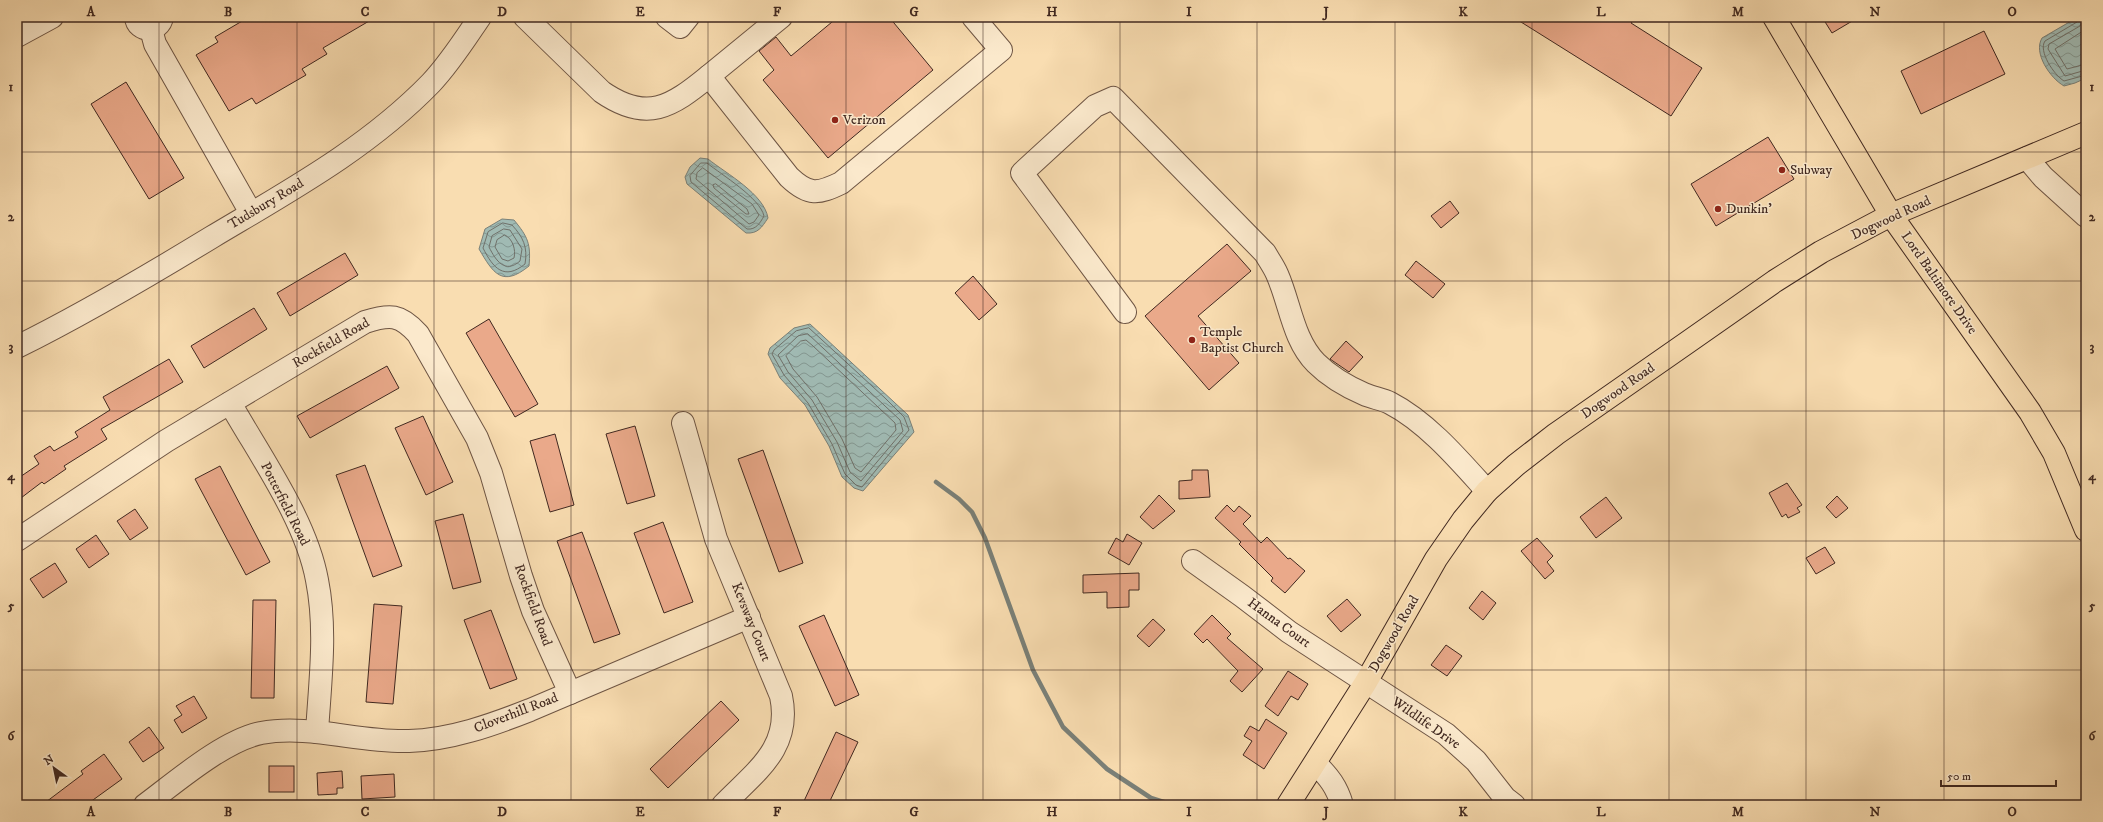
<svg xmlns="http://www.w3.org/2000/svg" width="2103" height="822" viewBox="0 0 2103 822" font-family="'IM FELL DW Pica',serif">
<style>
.water{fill:url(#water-waves);stroke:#7a8078}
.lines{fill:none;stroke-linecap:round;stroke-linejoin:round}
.shore{stroke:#70716a;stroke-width:1}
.stream{stroke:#7a8078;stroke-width:4.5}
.building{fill:#eaa98a;stroke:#402820}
.minor-casing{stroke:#6e5544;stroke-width:24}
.major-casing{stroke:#402820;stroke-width:24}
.minor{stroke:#fbe9cc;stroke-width:22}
.major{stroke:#f9ddb1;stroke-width:22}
.grid{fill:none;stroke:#402820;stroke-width:1;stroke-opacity:0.55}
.poi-dot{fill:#8f2418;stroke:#fbe9cc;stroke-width:1.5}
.labels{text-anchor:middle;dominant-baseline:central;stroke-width:3;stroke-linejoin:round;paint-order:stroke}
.poi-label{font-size:14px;fill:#402820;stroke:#fbe9cc;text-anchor:start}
.street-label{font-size:14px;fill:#402820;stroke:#fbe9cc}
.neatline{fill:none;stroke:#402820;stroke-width:1.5}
.grid-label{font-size:13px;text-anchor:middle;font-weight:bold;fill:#402820}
</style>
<defs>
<pattern id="water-waves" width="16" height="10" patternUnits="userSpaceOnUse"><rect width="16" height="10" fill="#a0bab3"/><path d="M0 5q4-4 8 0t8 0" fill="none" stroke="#849791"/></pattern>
</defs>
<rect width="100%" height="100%" fill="#f9ddb1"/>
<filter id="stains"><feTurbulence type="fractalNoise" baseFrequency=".005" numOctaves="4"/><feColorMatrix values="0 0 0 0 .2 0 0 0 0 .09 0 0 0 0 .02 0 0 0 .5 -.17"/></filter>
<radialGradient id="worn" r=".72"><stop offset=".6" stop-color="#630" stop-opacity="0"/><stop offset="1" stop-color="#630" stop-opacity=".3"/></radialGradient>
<g class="water">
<path d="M 2078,17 L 2086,17 L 2086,78 L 2075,83 L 2064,86 C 2050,78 2033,53 2042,38 Z"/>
<path d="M 700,158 L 708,159 C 727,174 764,194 768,218 C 762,227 758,234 746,233 L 687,184 L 685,177 L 690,167 Z"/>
<path d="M 502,219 L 514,220 C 528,237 531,244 529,266 C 502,288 493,273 479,249 L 485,229 Z"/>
<polygon points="810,324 908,415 914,432 863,491 854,488 842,477 829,446 805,405 780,378 768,354 770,348 794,328"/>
</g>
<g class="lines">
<g class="shore">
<path d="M 2079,17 L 2077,22 L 2045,41 C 2038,51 2054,75 2064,81 L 2086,75"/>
<polyline points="2084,17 2080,26 2049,44 2048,49 2065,76 2086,70"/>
<polyline points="2086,29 2055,49 2067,69 2086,64"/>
<path d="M 701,163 L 707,163 C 722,175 760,198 764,216 C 760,223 756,230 747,229 L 691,182 L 690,176 Z"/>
<polygon points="703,168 752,204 759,215 754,222 749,224 696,179 697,173"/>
<polygon points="716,184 747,209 749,214 746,214 714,188 713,185"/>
<path d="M 503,223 L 512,225 C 523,237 528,247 525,264 C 504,281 493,268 483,248 L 488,232 Z"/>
<path d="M 504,229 L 510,230 L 522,249 L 520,261 C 505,274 496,261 489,247 L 492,236 Z"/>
<path d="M 505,235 C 513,239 516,250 514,258 L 508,261 L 502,259 L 495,247 L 497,240 Z"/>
<polygon points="809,328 885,398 904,417 909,430 862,487 856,485 845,474 832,444 808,403 784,375 772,354 774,350 796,331"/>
<polygon points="808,334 900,420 903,431 861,481 850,472 837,442 812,400 788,372 778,355 798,336"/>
<polygon points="801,341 806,340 813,346 895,423 896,430 861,472 855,468 842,439 817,397 793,369 786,356"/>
</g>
<polyline class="stream" points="936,482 959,499 972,512 985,538 1033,670 1063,727 1107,769 1151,798 1173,805"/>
</g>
<g class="building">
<polygon points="249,17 376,17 323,48 327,54 302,69 306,75 256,104 252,98 229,111 196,55 218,42 215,37"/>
<polygon points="838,17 889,17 933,70 828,158 763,80 774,70 759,51 776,37 791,56"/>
<polygon points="1513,17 1636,17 1631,23 1702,68 1671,116"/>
<polygon points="1822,17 1859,17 1832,33"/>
<polygon points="1984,31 2005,74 1921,114 1901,71"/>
<polygon points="126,82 184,178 149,199 91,104"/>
<polygon points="1768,137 1794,179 1716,226 1691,184"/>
<polygon points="1450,201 1459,213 1441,228 1431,216"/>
<polygon points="1227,244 1251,271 1198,316 1239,363 1209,390 1145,316"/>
<polygon points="345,253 358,275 290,316 277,293"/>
<polygon points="1416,261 1445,284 1433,298 1405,275"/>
<polygon points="973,276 997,304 979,320 955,293"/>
<polygon points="254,308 267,329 204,368 191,346"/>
<polygon points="489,319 538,404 515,417 466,333"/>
<polygon points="1346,341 1363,357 1349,372 1330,359"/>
<polygon points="169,359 183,382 101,429 107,439 64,466 66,469 44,484 42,482 17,501 17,479 39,464 34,456 50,446 54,451 78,437 75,432 110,410 103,397"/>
<polygon points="387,366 399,388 310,438 297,416"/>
<polygon points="423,416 453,482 426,495 395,428"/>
<polygon points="635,426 655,496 627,504 606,434"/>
<polygon points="555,434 574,505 550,512 530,441"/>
<polygon points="763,450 803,563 779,572 738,459"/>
<polygon points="365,465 402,566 373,577 336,475"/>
<polygon points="220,466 270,562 246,575 195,479"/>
<polygon points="1192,470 1208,470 1210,497 1179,499 1179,481 1192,480"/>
<polygon points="1787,483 1802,505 1797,508 1800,512 1788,518 1786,514 1782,517 1769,493"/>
<polygon points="1159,495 1175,511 1153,529 1140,517"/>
<polygon points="1837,496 1848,508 1836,518 1826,507"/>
<polygon points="1606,497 1622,518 1596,538 1580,517"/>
<polygon points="1227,505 1234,512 1239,506 1251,516 1243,524 1261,543 1267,537 1288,559 1290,558 1305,571 1285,593 1271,581 1273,578 1239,544 1241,542 1215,518"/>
<polygon points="135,509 148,528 130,540 117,521"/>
<polygon points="463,514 481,582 453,589 435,521"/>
<polygon points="663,522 693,602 664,613 634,533"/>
<polygon points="582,532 620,634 594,643 557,541"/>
<polygon points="1127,534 1142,543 1129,565 1108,553 1116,538 1123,542"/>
<polygon points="96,535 109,554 89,568 76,549"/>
<polygon points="1537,538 1553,556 1547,562 1554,571 1545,579 1521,551"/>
<polygon points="1825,547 1835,563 1816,574 1806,558"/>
<polygon points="55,563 67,582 43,598 30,579"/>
<polygon points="1139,573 1139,590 1129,590 1129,607 1107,608 1107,592 1083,593 1083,575"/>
<polygon points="1482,591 1496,603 1483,620 1469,608"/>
<polygon points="1347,599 1361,615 1341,632 1327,616"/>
<polygon points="253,600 276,600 274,698 251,698"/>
<polygon points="374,604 402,606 393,704 366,702"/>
<polygon points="491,610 517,679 490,689 464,620"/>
<polygon points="824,615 859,695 835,706 799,626"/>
<polygon points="1212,615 1231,634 1227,638 1263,669 1242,692 1230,681 1238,671 1207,639 1203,643 1194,634"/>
<polygon points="1153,619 1165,630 1149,647 1137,636"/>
<polygon points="1446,645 1462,656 1447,676 1431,665"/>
<polygon points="1288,671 1308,684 1298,700 1291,696 1278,716 1265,706"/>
<polygon points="194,696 207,718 182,733 174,720 182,715 176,706"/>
<polygon points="721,701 739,720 668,788 650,769"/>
<polygon points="1266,719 1287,733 1264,769 1243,755 1252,741 1244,736 1250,726 1259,731"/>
<polygon points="149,727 164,748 143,762 129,742"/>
<polygon points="836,732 858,742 828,805 814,805 804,801"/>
<polygon points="104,754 122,779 86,805 42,805 83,774 81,771"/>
<rect x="269" y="766" width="25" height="26"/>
<polygon points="342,771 343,788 337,788 337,794 318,795 317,773"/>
<polygon points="394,774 395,797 362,799 361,776"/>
</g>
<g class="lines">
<g class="minor-casing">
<g id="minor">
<path d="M 136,17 C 137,33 160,32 162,17"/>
<path d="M 525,17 L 602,92 C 647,123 671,107 709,76 L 789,177 C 809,196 818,194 841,183 L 1001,50 L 973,17"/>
<polyline points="667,17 680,27 688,17"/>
<polyline points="151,29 155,44 251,213"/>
<polyline points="17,36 52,17"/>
<polyline points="709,76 781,17"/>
<polyline points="2027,158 2043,177 2086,216"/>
<path d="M 1125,312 L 1022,173 L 1095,106 L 1113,98 L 1265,253 C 1269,260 1274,267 1277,274 C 1290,303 1293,340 1316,363 C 1329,376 1348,387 1364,394 C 1373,398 1382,399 1390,403 C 1427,422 1460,461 1487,491"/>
<path d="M 17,347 C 84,314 148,276 212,237 C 289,191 368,148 431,83 C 450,63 465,39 480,17"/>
<path d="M 230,403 C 260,456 306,520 317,580 C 327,630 320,682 317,732"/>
<path d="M 683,423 L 716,539 L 781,696 C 792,748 756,771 723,805"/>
<path d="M 17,540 L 166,441 L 365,322 C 390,314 400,314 418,334 L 477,438 L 491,473 L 521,576 L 533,611 L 570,693"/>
<polyline points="1193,561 1242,596 1289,632 1446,734 1476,761 1505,798 1514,805"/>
<path d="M 1316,764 C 1329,777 1337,787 1342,805"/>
<path d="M 145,805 C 176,782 223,741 261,733 C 310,724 360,743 409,741 C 450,740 492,725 530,710 L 749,617"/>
</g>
</g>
<g class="major-casing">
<g id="major">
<polyline points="1774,17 1891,215 2030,412 2054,453 2086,530"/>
<polyline points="1288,805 1366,682 1436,559 1463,520 1487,491 1516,465 1556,434 1688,342 1775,281 1821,252 1891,215 2086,133"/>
</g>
</g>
<use href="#minor" class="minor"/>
<use href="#major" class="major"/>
</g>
<path class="grid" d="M 159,17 L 159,805M 297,17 L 297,805M 434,17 L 434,805M 571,17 L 571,805M 708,17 L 708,805M 846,17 L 846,805M 983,17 L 983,805M 1120,17 L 1120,805M 1257,17 L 1257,805M 1395,17 L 1395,805M 1532,17 L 1532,805M 1669,17 L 1669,805M 1806,17 L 1806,805M 1944,17 L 1944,805M 17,152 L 2086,152M 17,281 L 2086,281M 17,411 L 2086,411M 17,541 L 2086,541M 17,670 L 2086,670"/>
<g class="poi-dot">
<circle cx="835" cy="120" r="4"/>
<circle cx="1782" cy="170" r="4"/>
<circle cx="1718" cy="209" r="4"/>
<circle cx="1192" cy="340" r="4"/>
</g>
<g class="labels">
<g class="poi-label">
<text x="843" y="120">Verizon</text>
<text x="1790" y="170">Subway</text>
<text x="1726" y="209">Dunkin'</text>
<text x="1200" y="332">Temple<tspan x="1200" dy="16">Baptist Church</tspan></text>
</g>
<g class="street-label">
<text transform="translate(266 204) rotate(-31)">Tudsbury Road</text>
<text transform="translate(1891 218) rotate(-25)">Dogwood Road</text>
<text transform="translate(1939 283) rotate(55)">Lord Baltimore Drive</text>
<text transform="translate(331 343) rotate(-30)">Rockfield Road</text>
<text transform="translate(1618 391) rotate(-35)">Dogwood Road</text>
<text transform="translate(285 504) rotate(63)">Potterfield Road</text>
<text transform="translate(533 605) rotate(70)">Rockfield Road</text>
<text transform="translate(751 622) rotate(68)">Kevsway Court</text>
<text transform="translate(1279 623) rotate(36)">Hanna Court</text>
<text transform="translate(1394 634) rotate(-60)">Dogwood Road</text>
<text transform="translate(516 713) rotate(-21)">Cloverhill Road</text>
<text transform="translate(1426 723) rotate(35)">Wildlife Drive</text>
</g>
</g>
<rect width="2103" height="822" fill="none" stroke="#f9ddb1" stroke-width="44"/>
<g transform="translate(54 768) rotate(327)" stroke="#fbe9cc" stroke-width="3" paint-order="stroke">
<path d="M0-3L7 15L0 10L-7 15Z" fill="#402820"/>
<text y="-6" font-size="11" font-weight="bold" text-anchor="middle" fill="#402820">N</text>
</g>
<path d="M1941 780v6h115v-6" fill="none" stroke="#402820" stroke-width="2"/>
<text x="1947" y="780" font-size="12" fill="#402820" stroke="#fbe9cc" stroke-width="3" paint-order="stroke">50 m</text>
<rect x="22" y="22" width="2059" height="778" class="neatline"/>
<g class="grid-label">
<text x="91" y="16">A</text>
<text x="228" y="16">B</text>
<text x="365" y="16">C</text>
<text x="502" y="16">D</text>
<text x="640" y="16">E</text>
<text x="777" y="16">F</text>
<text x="914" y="16">G</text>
<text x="1052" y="16">H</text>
<text x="1189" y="16">I</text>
<text x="1326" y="16">J</text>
<text x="1463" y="16">K</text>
<text x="1601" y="16">L</text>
<text x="1738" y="16">M</text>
<text x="1875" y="16">N</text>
<text x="2012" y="16">O</text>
<text x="11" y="91">1</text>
<text x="2092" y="91">1</text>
<text x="11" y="221">2</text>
<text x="2092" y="221">2</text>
<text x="11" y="351">3</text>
<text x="2092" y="351">3</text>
<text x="11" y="480">4</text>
<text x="2092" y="480">4</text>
<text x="11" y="610">5</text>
<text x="2092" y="610">5</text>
<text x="11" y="740">6</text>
<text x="2092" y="740">6</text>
<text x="91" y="816">A</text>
<text x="228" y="816">B</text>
<text x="365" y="816">C</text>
<text x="502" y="816">D</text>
<text x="640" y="816">E</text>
<text x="777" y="816">F</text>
<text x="914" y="816">G</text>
<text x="1052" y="816">H</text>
<text x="1189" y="816">I</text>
<text x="1326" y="816">J</text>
<text x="1463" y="816">K</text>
<text x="1601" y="816">L</text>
<text x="1738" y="816">M</text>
<text x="1875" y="816">N</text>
<text x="2012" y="816">O</text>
</g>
<rect width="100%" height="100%" filter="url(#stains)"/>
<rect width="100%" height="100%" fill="url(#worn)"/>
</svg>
